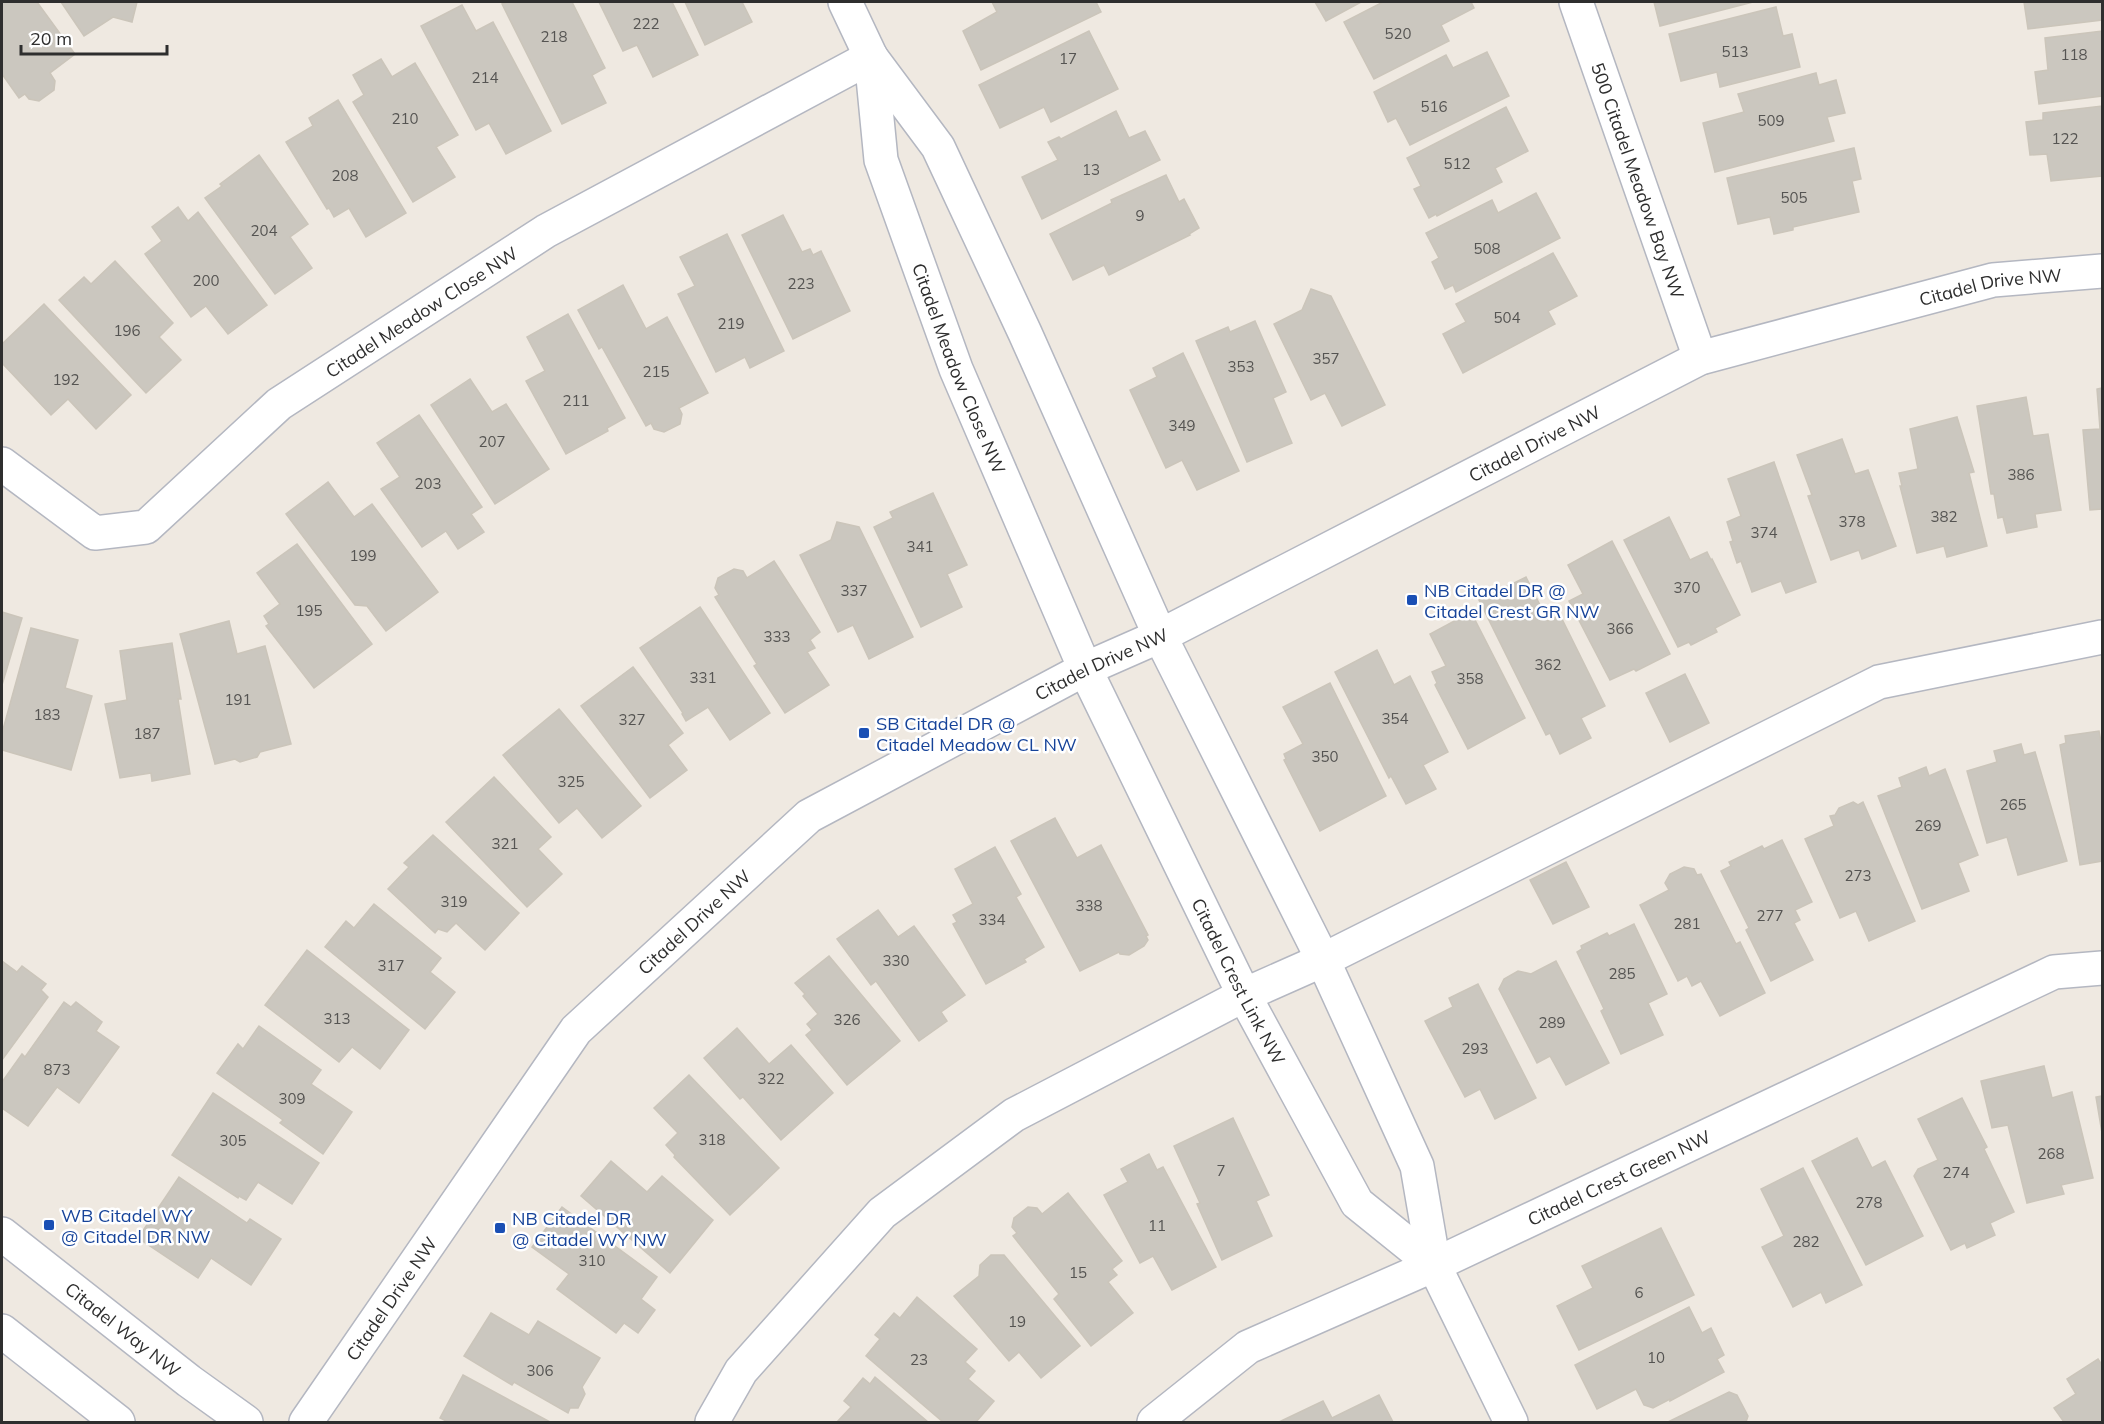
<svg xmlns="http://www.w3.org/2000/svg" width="2104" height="1424" viewBox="0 0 2104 1424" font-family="Mulish,sans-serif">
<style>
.building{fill:#cbc7bf;stroke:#cbc5ba;stroke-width:1.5}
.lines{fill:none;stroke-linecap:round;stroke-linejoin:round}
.minor-casing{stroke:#b4b7c1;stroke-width:36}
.minor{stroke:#fff;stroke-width:33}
.transit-dot{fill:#1a4fb4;stroke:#fff;stroke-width:2}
.labels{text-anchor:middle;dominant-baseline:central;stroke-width:5;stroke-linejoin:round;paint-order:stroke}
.number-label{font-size:15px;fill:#555452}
.street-label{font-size:18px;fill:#2e2e2e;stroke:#fff}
.transit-label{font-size:18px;fill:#164399;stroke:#fff;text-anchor:start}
</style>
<rect width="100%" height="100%" fill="#efe9e1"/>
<g class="building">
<polygon points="2,2 37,2 75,54 50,73 55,81 54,90 39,101 29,99 25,94 19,98 2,74"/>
<polygon points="61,2 137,2 132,22 113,17 84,36"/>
<polygon points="507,2 572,2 605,68 592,75 606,103 562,124 502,4"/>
<polygon points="599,2 672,2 698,55 653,77 637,45 623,51"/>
<polygon points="685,2 742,2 752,22 705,45"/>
<polygon points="992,2 1096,2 1101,12 981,70 963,31 997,12"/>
<polygon points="1315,2 1361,2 1326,21"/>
<polygon points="1383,2 1471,2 1474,8 1441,25 1449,41 1374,79 1344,22"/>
<polygon points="1654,2 1753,2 1660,26"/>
<polygon points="2024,2 2102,2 2102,20 2028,29"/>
<polygon points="462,5 476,31 493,22 551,131 506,154 489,123 476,130 421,26"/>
<polygon points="1776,7 1783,36 1792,34 1800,67 1720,87 1717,72 1681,81 1669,34"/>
<polygon points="1089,31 1118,89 1051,122 1044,107 1000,128 979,85"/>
<polygon points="2102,31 2102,96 2039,104 2035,72 2048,70 2045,38"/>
<polygon points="1487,52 1509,96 1410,145 1396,118 1388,122 1374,92 1446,55 1453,68"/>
<polygon points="381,59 392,77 415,63 458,135 436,147 455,177 413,202 353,102 364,95 353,75"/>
<polygon points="1816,73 1819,85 1836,80 1845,113 1827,117 1834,141 1715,172 1703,123 1744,112 1738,94"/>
<polygon points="338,100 406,213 366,237 349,208 334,217 329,208 327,209 286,142 313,126 309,118"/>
<polygon points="2102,106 2102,176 2051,181 2047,154 2030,155 2026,122 2043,120 2043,113"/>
<polygon points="1506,107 1528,151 1495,168 1502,182 1437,216 1436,214 1429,218 1414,189 1421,186 1407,158"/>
<polygon points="1116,111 1129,138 1145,131 1160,160 1042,219 1022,177 1058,160 1048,142 1059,137 1061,139"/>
<polygon points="1854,148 1861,179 1852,181 1859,212 1793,227 1793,230 1774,234 1770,217 1738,224 1727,178"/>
<polygon points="259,155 308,224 290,237 312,268 275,294 205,198 222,186 220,184"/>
<polygon points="1166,175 1179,202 1184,199 1199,228 1189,234 1190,235 1109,275 1104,265 1073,280 1050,234 1112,203 1111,200"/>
<polygon points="1536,193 1560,238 1456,292 1453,285 1445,289 1432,262 1439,258 1426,233 1492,200 1498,213"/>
<polygon points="178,207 188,221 198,212 267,305 228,334 206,306 191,317 145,254 162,241 152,227"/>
<polygon points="783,215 802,252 810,249 813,255 821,251 850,311 793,339 742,235"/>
<polygon points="727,234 784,351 750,368 745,357 716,372 678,294 695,286 680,257"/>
<polygon points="1553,253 1577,296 1548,311 1555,324 1463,373 1443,334 1466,322 1456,304"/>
<polygon points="115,261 173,323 159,337 181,360 146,393 59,300 84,277 91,284"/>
<polygon points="623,285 646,329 667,317 708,393 679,408 682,414 680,424 664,432 654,429 651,423 646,426 602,347 599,349 578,310"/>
<polygon points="1311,289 1331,296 1385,405 1342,426 1325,393 1311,400 1274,324 1302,310"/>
<polygon points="44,304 131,395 96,429 68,399 51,415 2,363 2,344"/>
<polygon points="568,314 625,418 607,428 608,431 566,454 526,381 545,371 527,337"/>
<polygon points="1255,321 1286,392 1273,398 1292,443 1247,462 1196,341 1228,327 1230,332"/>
<polygon points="1183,353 1239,471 1197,490 1182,460 1166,468 1130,390 1157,377 1153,368"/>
<polygon points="470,379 492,412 506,404 549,469 495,504 431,405"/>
<polygon points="2102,388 2102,509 2090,510 2083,430 2100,429 2097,389"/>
<polygon points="2026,397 2033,436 2048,434 2061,510 2035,514 2037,527 2007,533 2003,517 1998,518 1994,494 1991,494 1977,406"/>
<polygon points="419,415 482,507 471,514 484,532 458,549 446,531 422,547 381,489 400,477 377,443"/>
<polygon points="1957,417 1974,472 1969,473 1987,546 1947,557 1944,546 1917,553 1900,486 1902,486 1899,473 1918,469 1910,429"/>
<polygon points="1842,439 1855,474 1868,470 1896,546 1862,559 1859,550 1831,560 1808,496 1812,495 1797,455"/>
<polygon points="1774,462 1816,582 1786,593 1781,581 1752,592 1741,561 1737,563 1730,542 1733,541 1727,522 1741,516 1728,479"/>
<polygon points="328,482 354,517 372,504 438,592 386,631 367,606 355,605 286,514"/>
<polygon points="933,493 967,565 947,574 962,607 921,627 874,527 893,518 890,512"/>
<polygon points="1669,517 1690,560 1707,552 1711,560 1712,559 1740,615 1715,628 1717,632 1691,645 1689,642 1678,647 1624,540"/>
<polygon points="837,522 859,527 913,637 869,659 853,625 838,632 800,555 831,540"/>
<polygon points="1612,541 1670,654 1636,671 1634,669 1610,680 1569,601 1583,594 1568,565"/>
<polygon points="297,544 372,644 314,688 266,626 269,624 264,616 280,604 257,573"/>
<polygon points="774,561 820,632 810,640 815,648 807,652 829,685 785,713 754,666 757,664 715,597 719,595 715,588 718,578 734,569 743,571 747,578"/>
<polygon points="1526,577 1548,621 1560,615 1605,706 1581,718 1591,738 1560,754 1550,733 1546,735 1479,600"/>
<polygon points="700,607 770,713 730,740 708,707 686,721 682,714 683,713 640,648"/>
<polygon points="2,612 22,618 2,685"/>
<polygon points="1471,612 1525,718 1468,749 1435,685 1437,683 1432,672 1446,666 1430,634"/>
<polygon points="229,621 237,654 265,646 291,744 260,752 257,757 240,762 235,759 215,764 180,634"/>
<polygon points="31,628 78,640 65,688 92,696 71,770 2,750 2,733"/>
<polygon points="172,643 181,699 178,699 190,774 152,781 151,773 120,778 105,704 127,700 120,651"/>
<polygon points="1377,650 1394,685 1410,676 1448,752 1423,765 1436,789 1406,804 1391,776 1389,778 1335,672"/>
<polygon points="633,667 683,733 668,745 687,770 650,798 581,706"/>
<polygon points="1685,674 1709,723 1670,742 1646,693"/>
<polygon points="1330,683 1386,796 1320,831 1284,760 1286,759 1284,754 1303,744 1283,707"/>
<polygon points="559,709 641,806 602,838 577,808 559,823 503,755"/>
<polygon points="2099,731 2101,742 2102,742 2102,861 2080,865 2060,745 2066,743 2065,736"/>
<polygon points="2021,744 2024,755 2035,752 2067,861 2018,875 2007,837 1987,843 1967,771 1997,762 1994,751"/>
<polygon points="1926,767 1929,776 1945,769 1978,855 1958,863 1969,891 1922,909 1878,796 1902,787 1899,778"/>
<polygon points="494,777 551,837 538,849 562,874 527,907 446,822"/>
<polygon points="1853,802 1858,805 1863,802 1915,921 1869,941 1856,911 1840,918 1805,839 1834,826 1830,816 1835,815 1839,808"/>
<polygon points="1055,818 1077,858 1101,845 1148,935 1146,936 1148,940 1144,946 1129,955 1120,954 1119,952 1080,971 1011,841"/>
<polygon points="433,835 519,913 485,950 456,923 447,932 438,929 435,933 388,889 409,867 404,863"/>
<polygon points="1782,840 1812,902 1795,910 1800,920 1794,923 1813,960 1771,981 1746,930 1749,928 1721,871 1731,866 1729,862 1762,846 1764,849"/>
<polygon points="995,847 1021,894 1016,897 1044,947 1024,959 1026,962 986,984 953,924 957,922 953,915 973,904 955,869"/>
<polygon points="1566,862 1589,907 1553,924 1530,880"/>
<polygon points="1684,867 1694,869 1697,875 1701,874 1736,944 1740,942 1765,993 1720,1016 1701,981 1692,986 1687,976 1678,981 1640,905 1669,890 1665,883 1670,874"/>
<polygon points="374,904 441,958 430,972 455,992 425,1029 325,947 346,921 354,928"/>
<polygon points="878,910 898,937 914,926 965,995 941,1012 947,1021 919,1041 876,981 871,985 837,939"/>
<polygon points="1634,924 1667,994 1648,1003 1663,1035 1621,1054 1601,1011 1604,1009 1577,952 1582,949 1581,946 1607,933 1609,936"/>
<polygon points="307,950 409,1030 380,1069 352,1047 339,1062 265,1005"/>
<polygon points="829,956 900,1041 847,1085 806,1035 812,1030 807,1024 818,1014 803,996 805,994 795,983"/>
<polygon points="2,961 17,972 22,966 46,984 41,990 48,997 2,1060"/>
<polygon points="1556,961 1609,1063 1566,1085 1550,1056 1537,1063 1499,989 1504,979 1518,971 1531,974"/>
<polygon points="1478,984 1536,1098 1495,1119 1480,1089 1465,1097 1425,1021 1453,1007 1449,998"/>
<polygon points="64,1002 71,1007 76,1002 102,1022 96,1031 119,1047 79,1103 57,1087 28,1126 2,1108 2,1082 22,1054 25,1057"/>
<polygon points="259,1026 321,1070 311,1084 352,1112 323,1154 280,1123 283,1120 217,1073 238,1044 243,1049"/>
<polygon points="737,1028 769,1064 791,1045 833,1093 781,1140 743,1097 740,1099 704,1058"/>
<polygon points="2044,1066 2052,1098 2072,1092 2093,1178 2061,1185 2064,1194 2027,1203 2008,1125 1992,1128 1981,1081"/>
<polygon points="689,1075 779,1168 730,1215 674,1157 675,1155 666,1145 678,1133 654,1108"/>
<polygon points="213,1093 319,1163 292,1204 258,1182 246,1200 239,1196 238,1198 172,1155"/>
<polygon points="2102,1096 2102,1133 2096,1097"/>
<polygon points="1962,1098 1987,1147 1984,1149 2014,1212 1990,1223 1995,1235 1967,1248 1965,1243 1951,1250 1914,1176 1918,1169 1938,1160 1918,1119"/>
<polygon points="1233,1118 1269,1195 1256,1201 1272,1236 1222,1260 1197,1204 1200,1203 1174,1146"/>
<polygon points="1857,1138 1872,1168 1885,1161 1923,1236 1866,1265 1812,1161"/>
<polygon points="1149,1154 1157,1170 1163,1167 1216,1267 1172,1290 1153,1256 1140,1263 1104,1195 1128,1182 1121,1169"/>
<polygon points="611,1161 647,1192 662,1176 713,1220 670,1273 581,1196"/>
<polygon points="1803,1168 1862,1285 1826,1303 1821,1292 1793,1307 1762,1247 1784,1236 1761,1189"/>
<polygon points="179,1177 247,1223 250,1219 281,1239 251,1285 211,1258 198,1278 138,1238"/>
<polygon points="1068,1193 1122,1261 1112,1269 1117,1275 1108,1282 1133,1313 1091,1346 1054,1299 1059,1294 1013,1236 1017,1233 1012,1227 1014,1218 1028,1207 1037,1208 1042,1214"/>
<polygon points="562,1207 657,1277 641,1299 655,1310 638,1333 624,1323 616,1333 557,1289 569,1274 532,1247"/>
<polygon points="1661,1228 1694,1295 1579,1350 1557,1306 1593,1288 1582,1266"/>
<polygon points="991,1255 1004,1255 1080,1346 1041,1378 1019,1352 1009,1361 954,1296 979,1276 980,1265"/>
<polygon points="917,1297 977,1349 965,1362 975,1371 968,1379 994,1401 976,1422 943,1422 866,1356 880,1339 875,1335 894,1313 900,1318"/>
<polygon points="1689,1307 1702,1333 1711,1328 1724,1355 1717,1359 1724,1372 1670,1401 1670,1399 1653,1408 1644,1405 1636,1389 1597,1409 1575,1365"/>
<polygon points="491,1313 529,1335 538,1321 600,1358 582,1387 585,1394 578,1408 570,1408 568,1413 514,1382 512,1385 464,1356"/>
<polygon points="2098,1359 2102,1365 2102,1422 2064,1422 2054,1408 2076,1394 2067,1379"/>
<polygon points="463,1375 550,1422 448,1422 440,1418"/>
<polygon points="875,1377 928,1422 837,1422 851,1407 844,1401 863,1378 870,1384"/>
<polygon points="1729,1392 1737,1395 1748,1416 1746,1422 1668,1422"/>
<polygon points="1379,1395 1393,1422 1279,1422 1323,1401 1332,1418"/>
</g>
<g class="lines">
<g class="minor-casing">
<g id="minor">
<polyline points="845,2 871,57 938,147 1025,333 1160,636 1323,960 1417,1166 1434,1265 1511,1422"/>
<path id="s1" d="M 1576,2 L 1700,358"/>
<path id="s2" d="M 871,57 L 881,160 L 956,369 L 1085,669 L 1244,995 L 1357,1203 L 1434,1265"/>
<path id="s3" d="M 2,464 L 95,533 L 146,527 L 279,404 L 546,231 L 871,57"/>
<path id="s4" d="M 2,1234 L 189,1381 L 246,1422"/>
<polyline points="2,1331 118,1422"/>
<path id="s5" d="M 306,1422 L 576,1030 L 809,816 L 1085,669 L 1160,636 L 1700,358 L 1993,280 L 2102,271"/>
<polyline points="712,1422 741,1371 882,1213 1014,1115 1244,995 1323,960 1879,682 2102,637"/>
<path id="s6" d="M 1154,1422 L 1248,1347 L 1434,1265 L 2054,972 L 2102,968"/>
</g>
</g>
<use href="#minor" class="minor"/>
</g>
<g class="transit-dot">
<rect x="1406" y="594" width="12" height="12" rx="3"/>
<rect x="858" y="727" width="12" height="12" rx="3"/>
<rect x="43" y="1219" width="12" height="12" rx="3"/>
<rect x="494" y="1222" width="12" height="12" rx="3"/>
</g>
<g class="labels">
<g class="number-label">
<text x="646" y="23">222</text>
<text x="1398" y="33">520</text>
<text x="554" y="36">218</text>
<text x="1735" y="51">513</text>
<text x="2074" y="54">118</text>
<text x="1068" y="58">17</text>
<text x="485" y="77">214</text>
<text x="1434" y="106">516</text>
<text x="405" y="118">210</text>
<text x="1771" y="120">509</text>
<text x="2065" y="138">122</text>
<text x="1457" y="163">512</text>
<text x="1091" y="169">13</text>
<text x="345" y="175">208</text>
<text x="1794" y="197">505</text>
<text x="1140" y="215">9</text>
<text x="264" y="230">204</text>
<text x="1487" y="248">508</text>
<text x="206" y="280">200</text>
<text x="801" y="283">223</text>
<text x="1507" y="317">504</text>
<text x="731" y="323">219</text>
<text x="127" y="330">196</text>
<text x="1326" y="358">357</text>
<text x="1241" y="366">353</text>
<text x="656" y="371">215</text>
<text x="66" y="379">192</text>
<text x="576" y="400">211</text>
<text x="1182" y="425">349</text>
<text x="492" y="441">207</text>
<text x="2021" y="474">386</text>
<text x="428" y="483">203</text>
<text x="1944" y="516">382</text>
<text x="1852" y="521">378</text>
<text x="1764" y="532">374</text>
<text x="920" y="546">341</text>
<text x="363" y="555">199</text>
<text x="1687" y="587">370</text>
<text x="854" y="590">337</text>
<text x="309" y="610">195</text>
<text x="1620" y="628">366</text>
<text x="777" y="636">333</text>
<text x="1548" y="664">362</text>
<text x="703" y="677">331</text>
<text x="1470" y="678">358</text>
<text x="238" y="699">191</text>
<text x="47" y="714">183</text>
<text x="1395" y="718">354</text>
<text x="632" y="719">327</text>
<text x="147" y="733">187</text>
<text x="1325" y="756">350</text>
<text x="571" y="781">325</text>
<text x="2013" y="804">265</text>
<text x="1928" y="825">269</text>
<text x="505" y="843">321</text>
<text x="1858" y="875">273</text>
<text x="454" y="901">319</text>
<text x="1089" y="905">338</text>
<text x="1770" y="915">277</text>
<text x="992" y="919">334</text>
<text x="1687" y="923">281</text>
<text x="896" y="960">330</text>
<text x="391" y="965">317</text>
<text x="1622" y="973">285</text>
<text x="337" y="1018">313</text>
<text x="847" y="1019">326</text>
<text x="1552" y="1022">289</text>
<text x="1475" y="1048">293</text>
<text x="57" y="1069">873</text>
<text x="771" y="1078">322</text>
<text x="292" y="1098">309</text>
<text x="712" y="1139">318</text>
<text x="233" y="1140">305</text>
<text x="2051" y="1153">268</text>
<text x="1221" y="1170">7</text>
<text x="1956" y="1172">274</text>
<text x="1869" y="1202">278</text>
<text x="1157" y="1225">11</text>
<text x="1806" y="1241">282</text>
<text x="592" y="1260">310</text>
<text x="1078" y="1272">15</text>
<text x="1639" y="1292">6</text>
<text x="1017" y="1321">19</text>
<text x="1656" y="1357">10</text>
<text x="919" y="1359">23</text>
<text x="540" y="1370">306</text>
</g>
<g class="street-label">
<text stroke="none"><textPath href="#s1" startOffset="189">500 Citadel Meadow Bay NW</textPath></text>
<text stroke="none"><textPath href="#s5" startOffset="2094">Citadel Drive NW</textPath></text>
<text stroke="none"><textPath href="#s3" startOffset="518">Citadel Meadow Close NW</textPath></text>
<text stroke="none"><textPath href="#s2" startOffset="326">Citadel Meadow Close NW</textPath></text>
<text stroke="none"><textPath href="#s5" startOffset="1608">Citadel Drive NW</textPath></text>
<text stroke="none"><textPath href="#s5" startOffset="1122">Citadel Drive NW</textPath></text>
<text stroke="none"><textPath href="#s5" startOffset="636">Citadel Drive NW</textPath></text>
<text stroke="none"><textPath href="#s2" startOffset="1000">Citadel Crest Link NW</textPath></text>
<text stroke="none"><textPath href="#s6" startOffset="528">Citadel Crest Green NW</textPath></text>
<text stroke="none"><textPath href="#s5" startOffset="150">Citadel Drive NW</textPath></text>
<text stroke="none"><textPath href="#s4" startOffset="154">Citadel Way NW</textPath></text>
</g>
<g class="transit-label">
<text x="1424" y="590">NB Citadel DR @<tspan x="1424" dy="21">Citadel Crest GR NW</tspan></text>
<text x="876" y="723">SB Citadel DR @<tspan x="876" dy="21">Citadel Meadow CL NW</tspan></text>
<text x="61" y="1215">WB Citadel WY<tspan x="61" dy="21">@ Citadel DR NW</tspan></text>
<text x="512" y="1218">NB Citadel DR<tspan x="512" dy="21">@ Citadel WY NW</tspan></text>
</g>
</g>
<rect width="2104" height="1424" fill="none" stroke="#2e2e2e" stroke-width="6"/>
<path d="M21 45v9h146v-9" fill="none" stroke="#2e2e2e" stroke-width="3"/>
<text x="30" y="45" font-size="18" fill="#2e2e2e" stroke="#ffffff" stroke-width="4.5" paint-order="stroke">20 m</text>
</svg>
